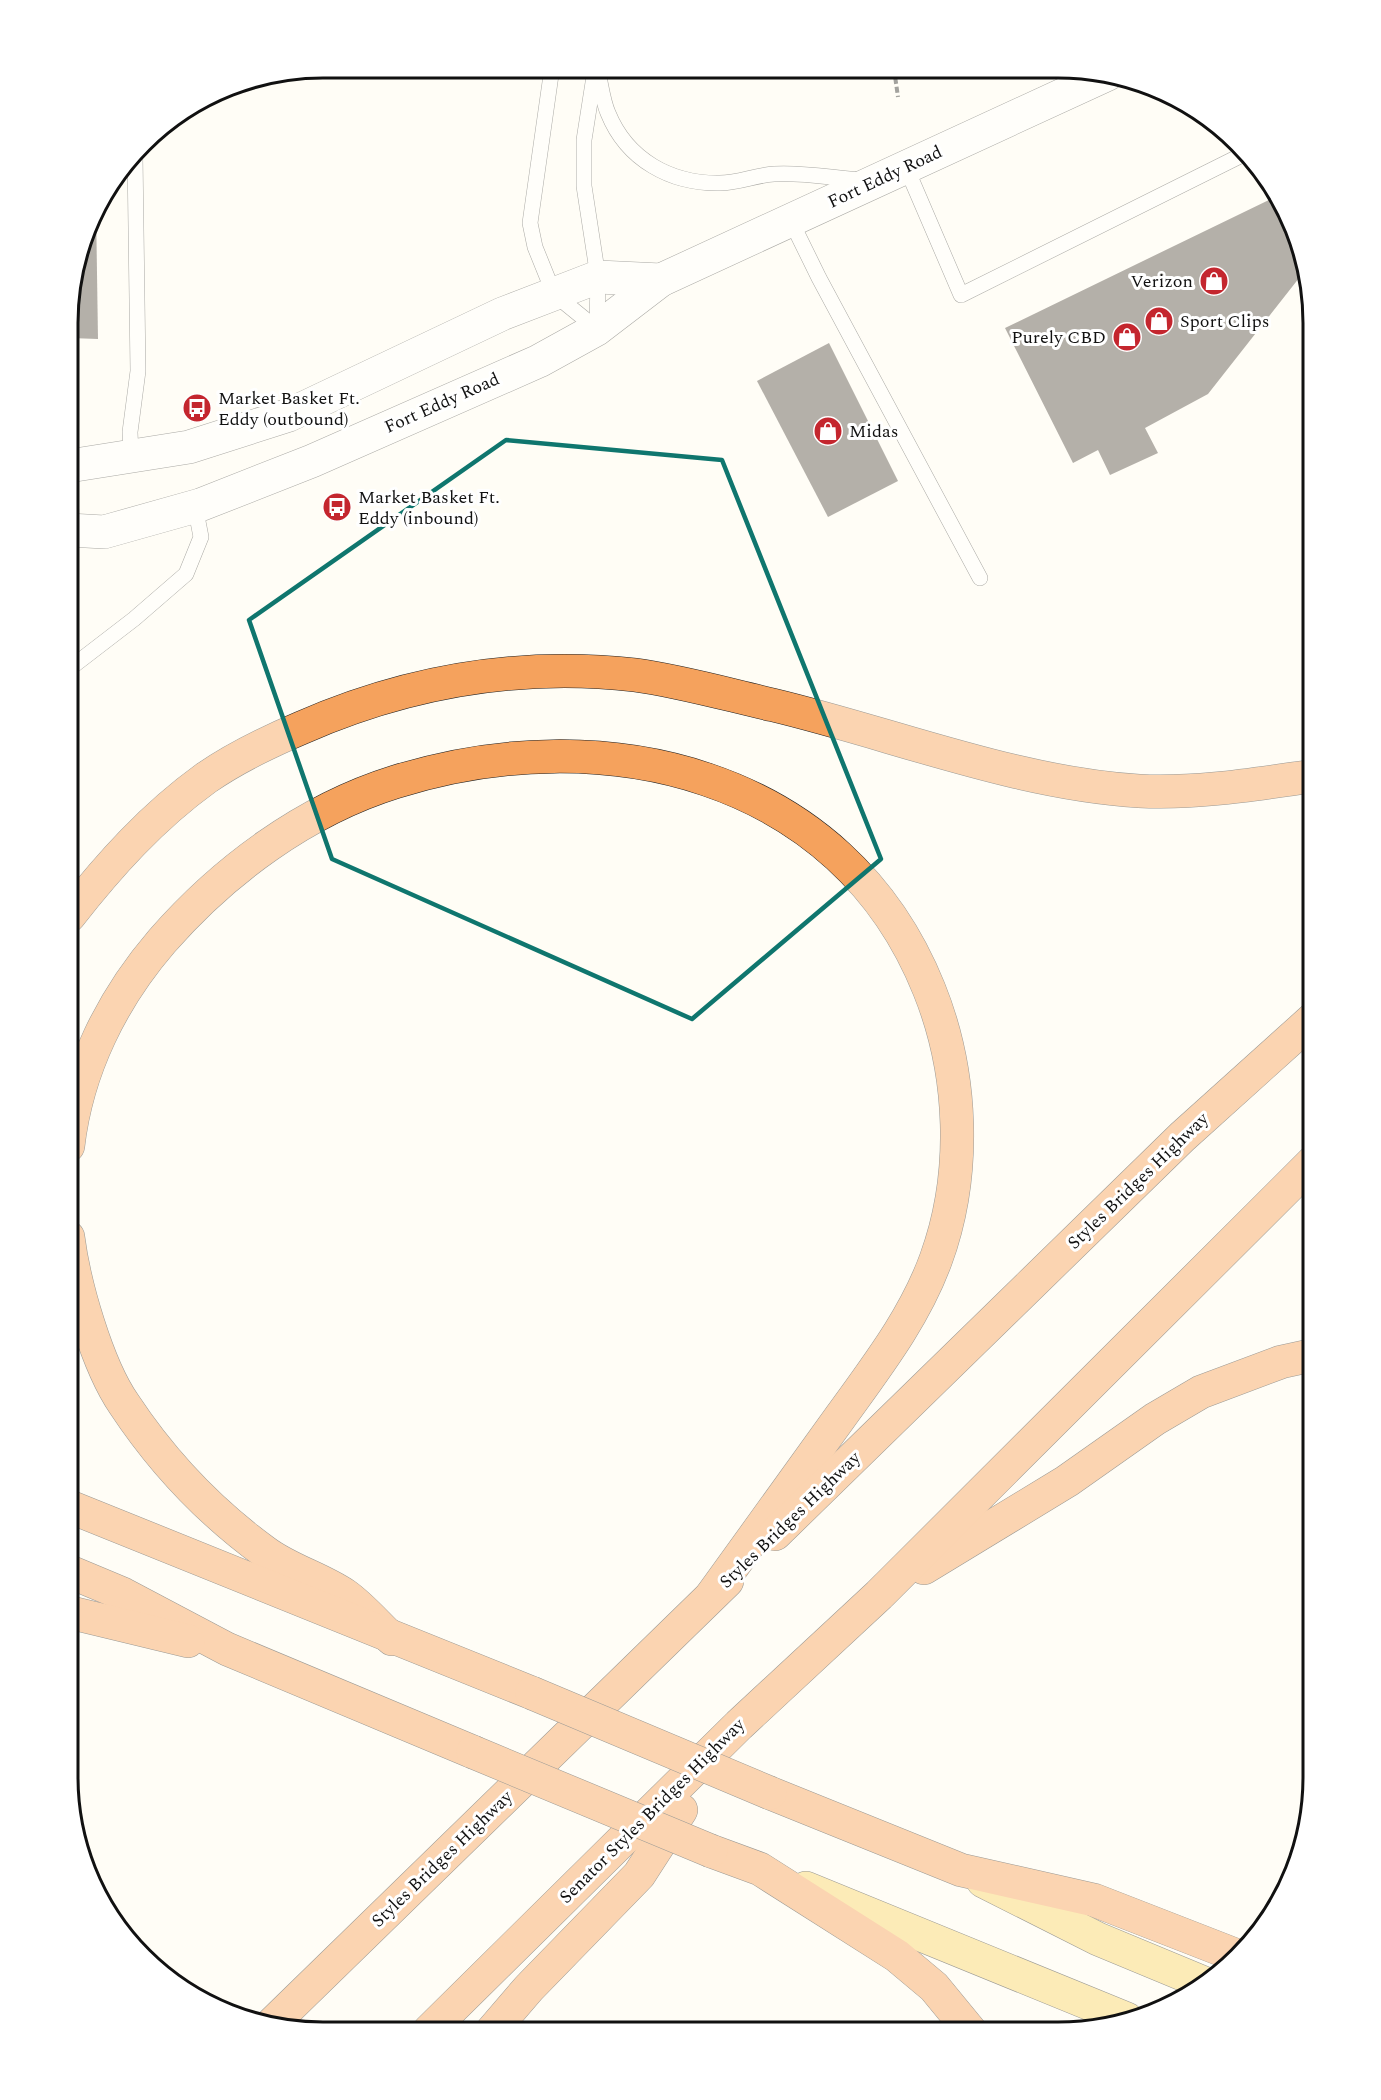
<svg xmlns="http://www.w3.org/2000/svg" width="1381" height="2100" viewBox="0 0 1381 2100" font-family="Spectral,serif">
<style>
.building{fill:#5a524d}
.lines{fill:none;stroke-linecap:round;stroke-linejoin:round}
.service-casing{stroke:#444;stroke-width:16}
.tertiary-casing{stroke:#444;stroke-width:34}
.primary-casing{stroke:#222;stroke-width:34}
.motorway-casing{stroke:#222;stroke-width:34}
.path{stroke:#333;stroke-width:4;stroke-dasharray:6 3;stroke-linecap:butt}
.service{stroke:#fff;stroke-width:15}
.tertiary{stroke:#fff;stroke-width:33}
.primary{stroke:#f9d66b;stroke-width:33}
.motorway{stroke:#f5a25d;stroke-width:33}
.motorway-bridge-casing{stroke:#222;stroke-width:34;stroke-linecap:butt}
.motorway-bridge{stroke:#f5a25d;stroke-width:33}
.marked{fill:none;stroke:#0f766e;stroke-width:4.5;stroke-linejoin:round}
.labels{text-anchor:middle;dominant-baseline:central;stroke-width:6;stroke-linejoin:round;paint-order:stroke}
.street-label{font-size:18px;fill:#111;stroke:#fff}
.poi-label{font-size:18px;fill:#111;stroke:#fff;text-anchor:start}
.rim{fill:none;stroke:#111;stroke-width:3}
</style>
<rect width="100%" height="100%" fill="#fffdf5"/>
<g class="building">
<polygon points="1277,196 1294,225 1303,273 1208,394 1145,428 1158,453 1110,475 1098,450 1073,463 1005,328"/>
<polygon points="96,207 98,339 70,338 70,290"/>
<polygon points="829,343 898,481 828,517 757,381"/>
</g>
<g class="lines">
<g class="service-casing">
<g id="service">
<polyline points="552,68 530,223 535,247 554,294 597,329"/>
<path d="M 597,68 C 601,83 602,99 608,113 C 627,160 671,184 720,183 C 738,183 756,175 774,174 C 802,172 833,178 861,180"/>
<polyline points="595,70 584,140 584,186 598,277 597,326"/>
<polyline points="906,167 961,295 1246,153"/>
<polyline points="791,221 819,278 980,578"/>
<polyline points="131,456 130,432 138,371 135,156"/>
<polyline points="69,669 134,619 186,574 201,537 195,506"/>
</g>
</g>
<g class="tertiary-casing">
<g id="tertiary">
<polyline points="69,466 189,447 289,415 502,314 598,277 661,280"/>
<polyline points="69,530 104,532 200,505 312,461 539,361 597,329 661,280 1108,74"/>
</g>
</g>
<g class="primary-casing">
<g id="primary">
<polyline points="983,1881 1098,1939 1204,1983"/>
<polyline points="806,1888 1127,2019"/>
</g>
</g>
<g class="motorway-casing">
<g id="motorway">
<path d="M 69,916 C 109,865 152,817 206,778 C 235,758 268,742 301,728 C 408,681 518,662 635,675 C 680,681 729,695 773,705 C 894,734 1014,783 1139,791 C 1197,794 1256,784 1313,776"/>
<path d="M 68,1146 C 77,1069 112,999 162,941 C 223,871 305,810 395,782 C 603,717 842,772 929,989 C 963,1073 967,1174 936,1259 C 915,1317 877,1366 841,1416 C 798,1475 755,1535 712,1595"/>
<path d="M 68,1237 C 74,1284 97,1365 124,1404 C 161,1460 210,1512 265,1552 C 289,1570 320,1578 345,1595 C 362,1607 377,1625 392,1639"/>
<polyline points="68,1506 532,1693"/>
<polyline points="775,1534 1182,1137 1313,1019"/>
<polyline points="924,1568 1067,1481 1155,1419 1201,1392 1281,1362 1313,1355"/>
<polyline points="68,1571 123,1594 227,1649 473,1752"/>
<polyline points="68,1612 188,1641"/>
<polyline points="770,1793 961,1870 1094,1900 1238,1956"/>
<polyline points="711,1851 760,1869 897,1956 934,1987 971,2032"/>
<polyline points="271,2025 727,1581"/>
<polyline points="429,2031 739,1725 879,1595 1313,1162"/>
<polyline points="492,2031 529,1988 639,1875 681,1810"/>
</g>
</g>
<polyline class="path" points="894,69 898,97"/>
<use href="#service" class="service"/>
<use href="#tertiary" class="tertiary"/>
<use href="#primary" class="primary"/>
<use href="#motorway" class="motorway"/>
<g class="motorway-bridge-casing">
<g id="motorway-bridge">
<polyline points="532,1693 770,1793"/>
<polyline points="473,1752 711,1851"/>
</g>
</g>
<use href="#motorway-bridge" class="motorway-bridge"/>
</g>
<path d="M0 0H1381V2100H0ZM 506,440 L 722,460 L 881,859 L 692,1019 L 332,859 L 249,620 Z" fill="#fffdf5" fill-opacity=".55" fill-rule="evenodd"/>
<path class="marked" d="M 506,440 L 722,460 L 881,859 L 692,1019 L 332,859 L 249,620 Z"/>
<defs>
<g id="shop-disc" transform="scale(1.5)"><circle r="9.5" fill="#c4262e" stroke="#fff"/><path d="M-5-2.5h2.3a2.7 3.5 0 0 1 5.4 0H5L5.5 6h-11ZM-1.5-2.5h3a1.5 2.3 0 0 0-3 0Z" fill="#fff"/></g>
<g id="bus-disc" transform="scale(1.5)"><circle r="9.5" fill="#c4262e" stroke="#fff"/><path d="M-5-6H5V4H4V6H2V4H-2V6H-4V4H-5ZM-3.5-4V0h7V-4ZM-3.5 1.2v1.5H-2V1.2ZM2 1.2v1.5H3.5V1.2Z" fill="#fff"/></g>
</defs>
<g fill-rule="evenodd">
<use href="#shop-disc" x="1214" y="281"/>
<use href="#shop-disc" x="1159" y="321"/>
<use href="#shop-disc" x="1127" y="337"/>
<use href="#bus-disc" x="197" y="408"/>
<use href="#shop-disc" x="828" y="431"/>
<use href="#bus-disc" x="337" y="507"/>
</g>
<g class="labels">
<g class="street-label">
<text transform="translate(885 177) rotate(-25)">Fort Eddy Road</text>
<text transform="translate(442 403) rotate(-24)">Fort Eddy Road</text>
<text transform="translate(1138 1181) rotate(-44)">Styles Bridges Highway</text>
<text transform="translate(790 1520) rotate(-44)">Styles Bridges Highway</text>
<text transform="translate(652 1811) rotate(-45)">Senator Styles Bridges Highway</text>
<text transform="translate(442 1859) rotate(-44)">Styles Bridges Highway</text>
</g>
<g class="poi-label">
<text x="1193" y="281" text-anchor="end">Verizon</text>
<text x="1180" y="321">Sport Clips</text>
<text x="1106" y="337" text-anchor="end">Purely CBD</text>
<text x="218" y="398">Market Basket Ft.<tspan x="218" dy="21">Eddy (outbound)</tspan></text>
<text x="849" y="431">Midas</text>
<text x="358" y="497">Market Basket Ft.<tspan x="358" dy="21">Eddy (inbound)</tspan></text>
</g>
</g>
<path d="M0 0H1381V2100H0ZM323 78H1058A245 245 0 0 1 1303 323V1777A245 245 0 0 1 1058 2022H323A245 245 0 0 1 78 1777V323A245 245 0 0 1 323 78Z" fill="#fff" fill-rule="evenodd"/>
<path class="rim" d="M323 78H1058A245 245 0 0 1 1303 323V1777A245 245 0 0 1 1058 2022H323A245 245 0 0 1 78 1777V323A245 245 0 0 1 323 78Z"/>
</svg>
